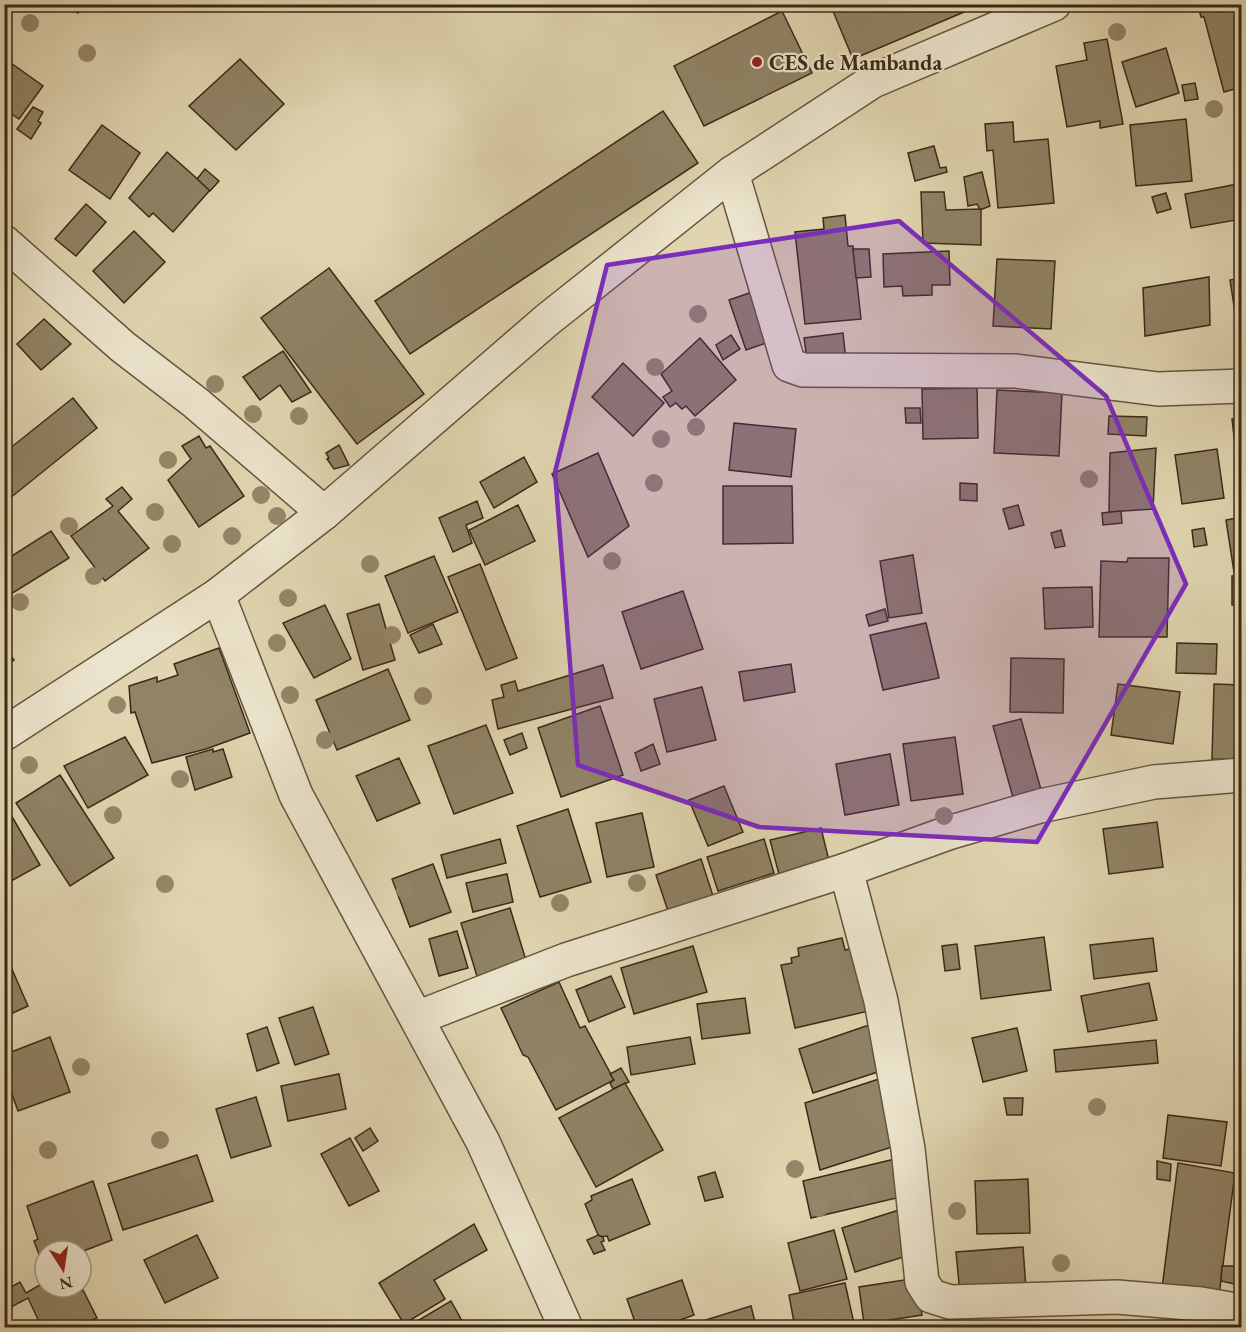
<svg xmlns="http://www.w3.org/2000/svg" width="1246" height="1332" viewBox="0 0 1246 1332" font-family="'EB Garamond',serif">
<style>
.building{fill:#908366;stroke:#3a2a15;stroke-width:1.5}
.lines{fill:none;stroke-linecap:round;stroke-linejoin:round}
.street-casing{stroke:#64553c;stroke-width:36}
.street{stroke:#ebe4cc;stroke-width:33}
.tree{fill:#948669}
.marked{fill:#7b2cbf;fill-opacity:0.2;stroke:#7b2cbf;stroke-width:4.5;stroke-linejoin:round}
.poi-dot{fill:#8f2418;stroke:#ebe4cc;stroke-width:2}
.labels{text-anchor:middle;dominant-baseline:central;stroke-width:4.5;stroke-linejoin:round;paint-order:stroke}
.poi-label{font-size:22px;font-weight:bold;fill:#3a2a15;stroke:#ebe4cc;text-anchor:start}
</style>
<rect width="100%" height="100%" fill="#e0d5b0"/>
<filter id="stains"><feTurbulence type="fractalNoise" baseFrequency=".00333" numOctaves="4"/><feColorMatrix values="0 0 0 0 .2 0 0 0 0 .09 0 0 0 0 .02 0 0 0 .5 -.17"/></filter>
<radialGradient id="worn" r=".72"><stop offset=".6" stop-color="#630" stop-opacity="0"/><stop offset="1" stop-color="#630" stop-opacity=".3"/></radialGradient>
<g class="building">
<polygon points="62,4 82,4 78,13"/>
<polygon points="830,4 983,4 853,59"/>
<polygon points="1219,4 1221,12 1242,6 1242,87 1224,92 1204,17 1201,17 1198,6"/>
<polygon points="782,11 812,73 704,126 674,66"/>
<polygon points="1107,39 1123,124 1100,128 1100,121 1067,127 1056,66 1087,60 1084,43"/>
<polygon points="1166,48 1179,93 1136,107 1122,62"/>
<polygon points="4,58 43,86 19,119 4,109"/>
<polygon points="240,59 284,104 236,150 189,106"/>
<polygon points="1195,83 1198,99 1185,101 1182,85"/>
<polygon points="33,107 43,112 38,121 41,123 31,139 17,129"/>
<polygon points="663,111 698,163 410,354 375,301"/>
<polygon points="1186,119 1192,181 1136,186 1130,125"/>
<polygon points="1013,122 1014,142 1048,139 1054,203 998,208 993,150 987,151 985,124"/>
<polygon points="102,125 140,153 110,199 69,170"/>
<polygon points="934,146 940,168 946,167 947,172 915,181 908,153"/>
<polygon points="167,152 210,190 173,232 153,213 149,217 129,198"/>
<polygon points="205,169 219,181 210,191 197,179"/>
<polygon points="982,172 990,206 980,210 977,204 968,206 964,177"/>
<polygon points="1238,184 1242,219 1191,228 1185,194"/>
<polygon points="921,192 944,192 946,210 981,209 981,245 923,243"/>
<polygon points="1166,193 1171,209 1157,213 1152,197"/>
<polygon points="86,204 106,222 76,256 55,239"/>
<polygon points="845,215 848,246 853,246 861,319 805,324 795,232 824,229 823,218"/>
<polygon points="134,231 165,262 124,303 93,271"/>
<polygon points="853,249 869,249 871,277 856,278"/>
<polygon points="949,251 950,285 932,285 932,295 903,296 902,286 884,287 883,254"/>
<polygon points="997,259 1055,261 1051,329 993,326"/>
<polygon points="329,268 424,394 357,444 261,318"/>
<polygon points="1209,277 1210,325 1145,336 1143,288"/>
<polygon points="1242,278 1242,318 1236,319 1230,280"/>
<polygon points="755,291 772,341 746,350 729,300"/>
<polygon points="44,319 71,344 41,370 17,344"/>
<polygon points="843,333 846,361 808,366 804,338"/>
<polygon points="731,335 740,349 723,360 716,345"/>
<polygon points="700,338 736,380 695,416 686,406 682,409 676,403 670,407 663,397 672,391 661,374"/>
<polygon points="283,351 311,392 292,402 280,385 260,400 243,377"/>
<polygon points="623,363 664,403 633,436 592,397"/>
<polygon points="977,388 978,438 923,439 922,389"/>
<polygon points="997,390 1062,393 1059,456 994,453"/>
<polygon points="73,398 97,428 4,503 4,453"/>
<polygon points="905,408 920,408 921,423 906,423"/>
<polygon points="1109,416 1147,417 1146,436 1108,434"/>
<polygon points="1242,418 1242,498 1241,498 1232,419"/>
<polygon points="734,423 796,429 791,477 729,470"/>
<polygon points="199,436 206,448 210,446 244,496 199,527 168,480 191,459 182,446"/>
<polygon points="339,445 349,465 334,469 327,459 329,458 326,453"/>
<polygon points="1156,448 1153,509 1109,512 1110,453"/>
<polygon points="1217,449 1224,498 1182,504 1175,455"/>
<polygon points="598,453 629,526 588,557 552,474"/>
<polygon points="524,457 537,482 494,508 480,482"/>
<polygon points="960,483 977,484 977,501 960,500"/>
<polygon points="723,486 792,486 793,543 723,544"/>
<polygon points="122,487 132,499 118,511 149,548 105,581 71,536 113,506 106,499"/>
<polygon points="477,501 483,518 466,525 472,543 453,552 439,518"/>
<polygon points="518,505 535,541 485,565 469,530"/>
<polygon points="1018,505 1024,525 1009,529 1003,509"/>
<polygon points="1121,511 1122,523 1103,525 1102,513"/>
<polygon points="1242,517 1242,570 1234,572 1226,520"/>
<polygon points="1204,528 1207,545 1194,547 1192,530"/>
<polygon points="1061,530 1065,546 1055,548 1051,533"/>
<polygon points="51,531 69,558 11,594 4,584 4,561"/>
<polygon points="913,555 922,613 889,618 880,561"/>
<polygon points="434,556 458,612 408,633 385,576"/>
<polygon points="1128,558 1169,558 1167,637 1099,637 1101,561 1127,562"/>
<polygon points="480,564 517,658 486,670 448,577"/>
<rect x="1232" y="576" width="10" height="29"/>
<polygon points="1092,587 1093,627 1045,629 1043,588"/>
<polygon points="683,591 703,649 641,669 622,612"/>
<polygon points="379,604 395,660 363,670 347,614"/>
<polygon points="325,605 351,659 314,678 283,623"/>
<polygon points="885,609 888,621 869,626 866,615"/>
<polygon points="926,623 939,678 883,690 870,635"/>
<polygon points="433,624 442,644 419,653 410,635"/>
<polygon points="1177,643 1217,644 1216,674 1176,673"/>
<polygon points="4,647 14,660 4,667"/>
<polygon points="219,648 250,733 206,749 152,763 135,712 131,713 129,686 157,677 157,682 178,675 174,664"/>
<polygon points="1011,658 1064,659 1063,713 1010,712"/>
<polygon points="791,664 795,692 744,701 739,672"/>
<polygon points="603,665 613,698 498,729 492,700 504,697 501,685 515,681 518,691"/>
<polygon points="388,669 410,720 337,750 316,700"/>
<polygon points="1118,684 1180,692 1173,744 1111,735"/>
<polygon points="1214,684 1242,685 1242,760 1212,759"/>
<polygon points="702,687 716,740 667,752 654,699"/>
<polygon points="600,706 623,775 561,797 538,728"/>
<polygon points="1021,719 1042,793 1014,801 993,726"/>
<polygon points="486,725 513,793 454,814 428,746"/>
<polygon points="522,733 527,748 510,755 504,740"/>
<polygon points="125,737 148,775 88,808 64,766"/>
<polygon points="955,737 963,794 911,801 903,744"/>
<polygon points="653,744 660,764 641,771 635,753"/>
<polygon points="213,749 213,752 223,749 232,777 195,790 186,757"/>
<polygon points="890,754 899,805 845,815 836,764"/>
<polygon points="399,758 420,803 377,821 356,776"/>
<polygon points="60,775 114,858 70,886 16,803"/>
<polygon points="724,786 743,832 708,846 689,800"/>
<polygon points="7,808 40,865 4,885 4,809"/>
<polygon points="568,809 591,882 540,897 517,826"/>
<polygon points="642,813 654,867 607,877 596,823"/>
<polygon points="1157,822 1163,867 1109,874 1103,829"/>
<polygon points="821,828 830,865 780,878 770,840"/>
<polygon points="500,839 506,863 447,878 441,855"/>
<polygon points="764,839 774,873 718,891 707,857"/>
<polygon points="701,859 716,905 671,920 656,875"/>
<polygon points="433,864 451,912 410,927 392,879"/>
<polygon points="507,874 513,902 473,912 466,883"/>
<polygon points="510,908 528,967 479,983 461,923"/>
<polygon points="457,931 468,968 439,976 429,939"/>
<polygon points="1044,937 1051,990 981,999 975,946"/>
<polygon points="842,938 845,950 859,947 873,1010 795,1028 781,965 792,963 791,958 799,956 798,948"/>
<polygon points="1153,938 1157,971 1094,979 1090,945"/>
<polygon points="957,944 960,969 945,971 942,946"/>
<polygon points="693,946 707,992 634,1014 621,968"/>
<polygon points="8,960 28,1006 4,1017 4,962"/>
<polygon points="611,976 625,1007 589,1022 576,990"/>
<polygon points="559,982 580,1028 585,1026 614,1080 556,1110 528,1057 523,1055 501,1008"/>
<polygon points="1149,983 1157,1020 1088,1032 1081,996"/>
<polygon points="745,998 750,1033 702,1039 697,1004"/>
<polygon points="313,1007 329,1054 295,1065 279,1018"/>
<polygon points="869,1025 884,1070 813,1093 799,1049"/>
<polygon points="267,1027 279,1063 257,1071 247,1034"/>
<polygon points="1017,1028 1027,1071 983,1082 972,1038"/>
<polygon points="50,1037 70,1092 18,1111 4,1072 4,1051 6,1054"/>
<polygon points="690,1037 695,1064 631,1075 627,1047"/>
<polygon points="1156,1040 1158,1063 1056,1072 1054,1050"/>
<polygon points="621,1068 629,1082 613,1089 610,1083 614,1080 610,1074"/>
<polygon points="339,1074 346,1109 288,1121 281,1086"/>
<polygon points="882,1078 895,1146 820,1170 805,1103"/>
<polygon points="625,1083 663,1150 596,1187 559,1118"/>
<polygon points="256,1097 271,1146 231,1158 216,1109"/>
<polygon points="1004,1098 1023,1098 1022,1115 1007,1115"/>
<polygon points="1168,1115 1227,1122 1221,1166 1163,1158"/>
<polygon points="370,1128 378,1141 363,1151 355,1138"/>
<polygon points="350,1138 379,1191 349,1206 321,1154"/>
<polygon points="197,1155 213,1201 123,1230 108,1184"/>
<polygon points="895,1159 905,1196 811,1218 803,1181"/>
<polygon points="1157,1161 1171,1164 1170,1181 1157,1179"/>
<polygon points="1178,1163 1235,1173 1219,1295 1162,1288"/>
<polygon points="715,1172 723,1197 705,1201 698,1177"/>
<polygon points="632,1179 650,1224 609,1241 607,1236 599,1237 585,1204 592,1200 591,1196"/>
<polygon points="1028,1179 1030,1233 977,1234 975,1181"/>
<polygon points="93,1181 112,1240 81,1252 45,1251 44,1267 34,1241 38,1239 27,1206"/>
<polygon points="899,1210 913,1254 855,1272 842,1228"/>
<polygon points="474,1224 487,1250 434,1280 445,1299 404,1324 379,1283"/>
<polygon points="834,1230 847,1279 800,1291 788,1243"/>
<polygon points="197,1235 218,1278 165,1303 144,1260"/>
<polygon points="598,1235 603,1237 604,1241 601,1242 605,1250 594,1254 587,1240"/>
<polygon points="1023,1247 1026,1289 960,1294 956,1252"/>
<polygon points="1222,1266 1239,1266 1239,1285 1221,1281"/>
<polygon points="917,1278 922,1315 864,1324 859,1287"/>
<polygon points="682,1280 694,1315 658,1328 637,1328 627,1299"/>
<polygon points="20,1282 26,1293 45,1282 45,1287 77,1287 79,1292 83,1290 97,1318 74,1328 42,1328 28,1298 11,1307 4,1294 4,1291"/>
<polygon points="845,1283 855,1328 795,1328 789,1295"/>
<polygon points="451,1301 466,1328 407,1327"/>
<polygon points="751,1306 756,1326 769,1323 770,1328 697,1328 696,1323"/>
</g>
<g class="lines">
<g class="street-casing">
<g id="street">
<polyline points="732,173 789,365 803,370 1016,371 1158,389 1242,386"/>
<polyline points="4,242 123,347 196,403 324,513"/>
<polyline points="218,595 296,795 483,1142 566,1328"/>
<polyline points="4,734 218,595 324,513 547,320 732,173 873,81 1054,4"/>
<polyline points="846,870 881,1001 908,1149 922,1282 931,1296 950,1302 1117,1297 1201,1304 1242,1311"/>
<polyline points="417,1018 566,960 846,870 948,833 1040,806 1154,782 1242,775"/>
</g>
</g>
<use href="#street" class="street"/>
</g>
<g class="tree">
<circle cx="30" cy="23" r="9"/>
<circle cx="1117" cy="32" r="9"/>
<circle cx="87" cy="53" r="9"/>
<circle cx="1214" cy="109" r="9"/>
<circle cx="698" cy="314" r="9"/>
<circle cx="655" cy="367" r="9"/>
<circle cx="215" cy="384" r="9"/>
<circle cx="253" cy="414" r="9"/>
<circle cx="299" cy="416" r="9"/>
<circle cx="696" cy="427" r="9"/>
<circle cx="661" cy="439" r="9"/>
<circle cx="168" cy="460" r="9"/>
<circle cx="1089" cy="479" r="9"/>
<circle cx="654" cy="483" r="9"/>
<circle cx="261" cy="495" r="9"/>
<circle cx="155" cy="512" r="9"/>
<circle cx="277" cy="516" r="9"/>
<circle cx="69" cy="526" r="9"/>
<circle cx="232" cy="536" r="9"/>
<circle cx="172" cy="544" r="9"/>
<circle cx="612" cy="561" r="9"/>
<circle cx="370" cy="564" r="9"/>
<circle cx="94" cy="576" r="9"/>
<circle cx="288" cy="598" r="9"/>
<circle cx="20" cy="602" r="9"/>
<circle cx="392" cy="635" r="9"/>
<circle cx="277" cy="643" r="9"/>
<circle cx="290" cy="695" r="9"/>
<circle cx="423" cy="696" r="9"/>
<circle cx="117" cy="705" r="9"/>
<circle cx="325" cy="740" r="9"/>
<circle cx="29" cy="765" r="9"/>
<circle cx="180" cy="779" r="9"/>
<circle cx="48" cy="799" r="9"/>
<circle cx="113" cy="815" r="9"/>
<circle cx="944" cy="816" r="9"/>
<circle cx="637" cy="883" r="9"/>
<circle cx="165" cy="884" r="9"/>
<circle cx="405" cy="890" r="9"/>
<circle cx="560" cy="903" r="9"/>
<circle cx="81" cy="1067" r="9"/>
<circle cx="1097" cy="1107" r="9"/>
<circle cx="160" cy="1140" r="9"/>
<circle cx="48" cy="1150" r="9"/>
<circle cx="795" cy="1169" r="9"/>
<circle cx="189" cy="1172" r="9"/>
<circle cx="860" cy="1193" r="9"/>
<circle cx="819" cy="1208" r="9"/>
<circle cx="957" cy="1211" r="9"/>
<circle cx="1061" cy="1263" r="9"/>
</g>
<path class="marked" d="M 899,221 L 1106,396 L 1186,584 L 1037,842 L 759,827 L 578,765 L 555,472 L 607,265 Z"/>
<circle class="poi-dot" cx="757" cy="62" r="6"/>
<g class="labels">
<g class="poi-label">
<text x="769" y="62">CES de Mambanda</text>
</g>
</g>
<rect width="1246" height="1332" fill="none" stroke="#e0d5b0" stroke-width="24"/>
<rect x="6" y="6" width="1234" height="1320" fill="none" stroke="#3a2a15" stroke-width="3"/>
<rect x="12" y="12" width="1222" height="1308" fill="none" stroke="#3a2a15" stroke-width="1.5"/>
<g transform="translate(63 1269) rotate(168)"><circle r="28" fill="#ebe4cc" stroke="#a49a83" stroke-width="1.5"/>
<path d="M0-4.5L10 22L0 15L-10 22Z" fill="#8f2418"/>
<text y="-9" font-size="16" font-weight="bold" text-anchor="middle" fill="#3a2a15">N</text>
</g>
<rect width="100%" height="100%" filter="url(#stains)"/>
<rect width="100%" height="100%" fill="url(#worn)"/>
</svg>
